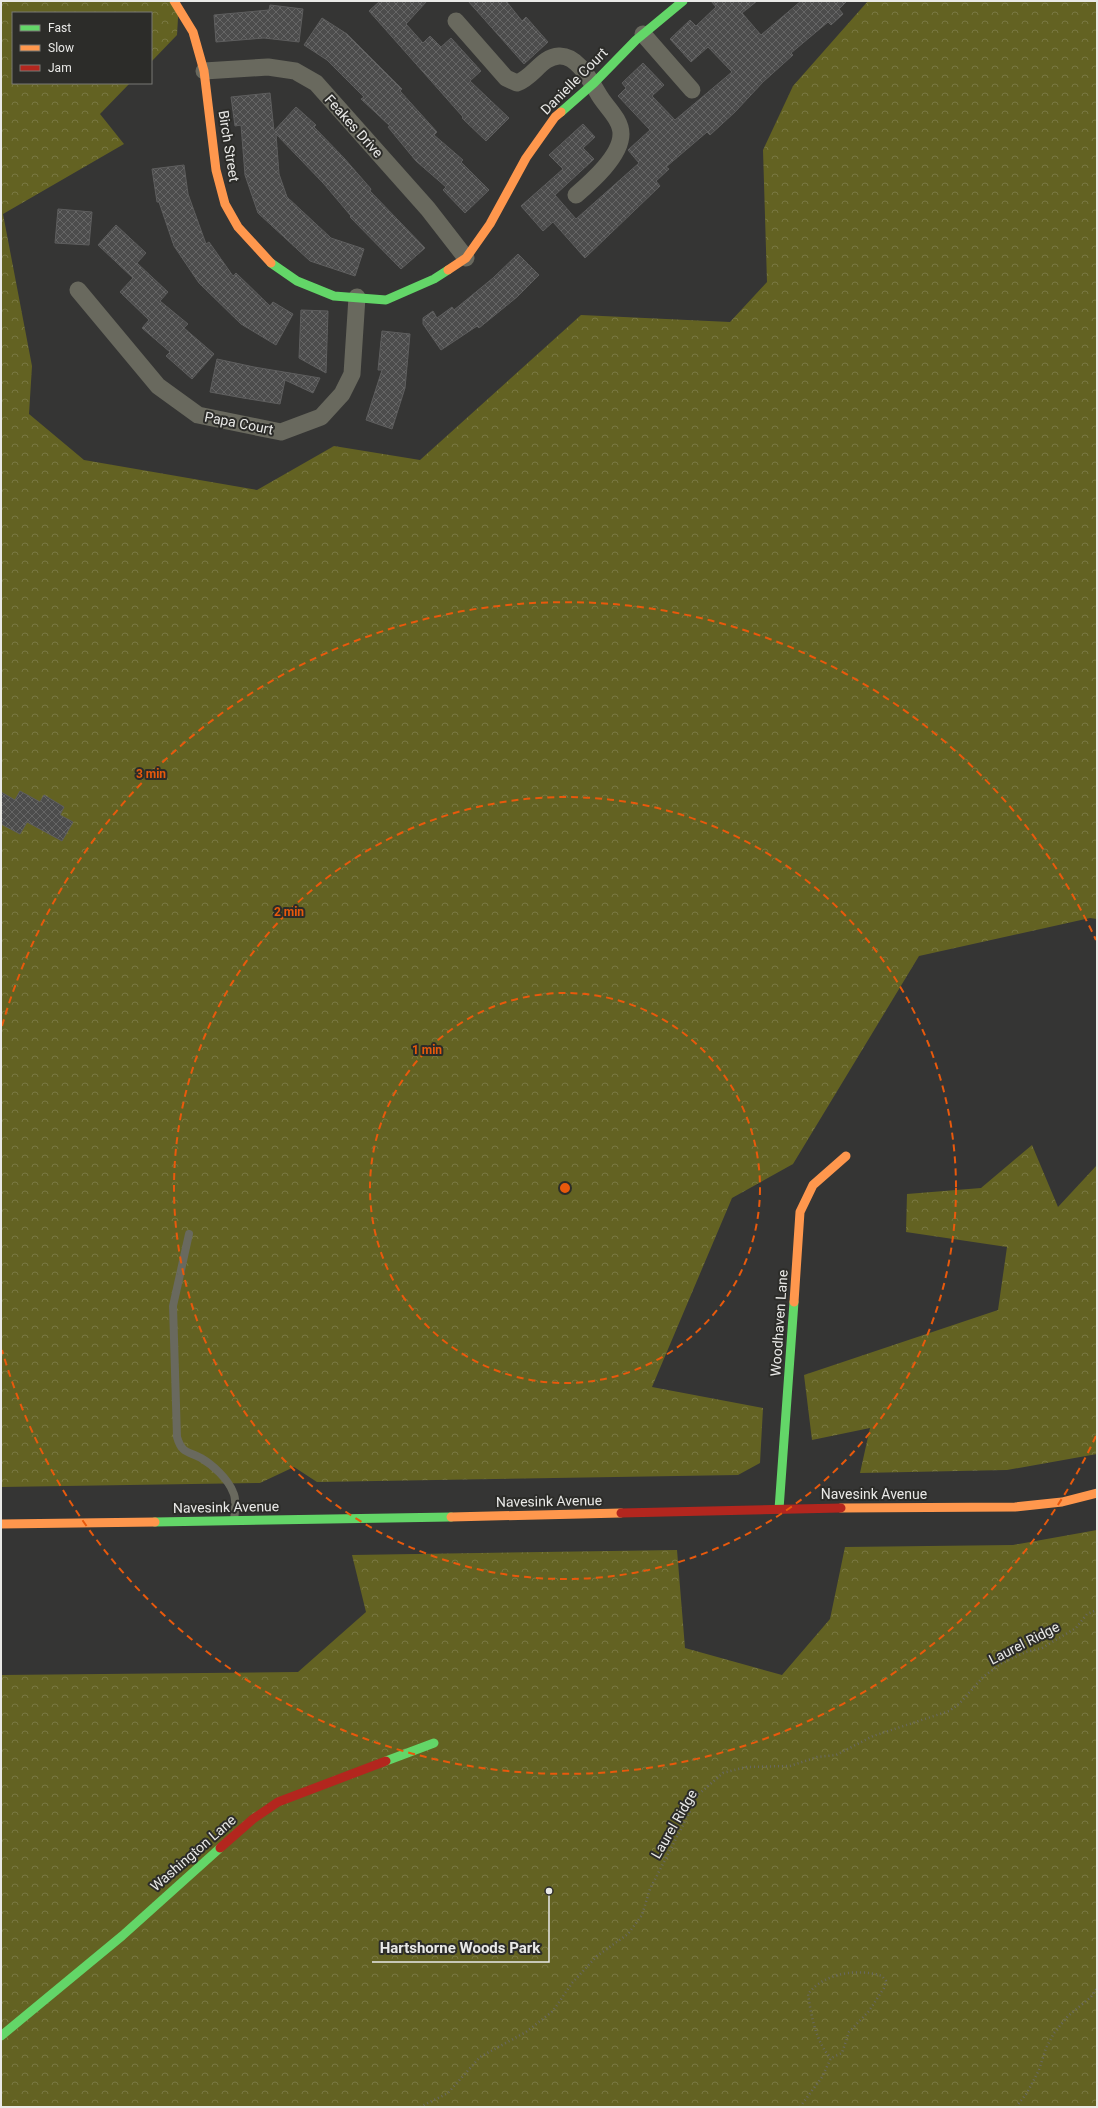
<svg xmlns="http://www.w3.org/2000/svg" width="1098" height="2108" viewBox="0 0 1098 2108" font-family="Roboto,sans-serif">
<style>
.forest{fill:url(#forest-crowns)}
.building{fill:url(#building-cross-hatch);stroke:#5e5e5e}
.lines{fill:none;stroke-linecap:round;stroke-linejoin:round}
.path{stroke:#696962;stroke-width:2.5;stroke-dasharray:1 3;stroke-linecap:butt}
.lane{stroke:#69695e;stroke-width:8}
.street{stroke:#69695e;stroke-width:17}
.fast{stroke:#63d668;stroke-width:9}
.slow{stroke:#ff974d;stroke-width:9}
.jam{stroke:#b3261e;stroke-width:9}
.ring{fill:none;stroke:#e8590c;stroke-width:2;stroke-dasharray:7 5}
.labels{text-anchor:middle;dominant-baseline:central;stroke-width:4;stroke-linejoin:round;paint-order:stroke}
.street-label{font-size:14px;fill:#e9e9e7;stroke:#2c2c29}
.centre{fill:#e8590c;stroke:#2c2c29;stroke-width:2}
.ring-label{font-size:12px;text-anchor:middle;font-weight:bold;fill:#e8590c;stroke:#2c2c29;stroke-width:4;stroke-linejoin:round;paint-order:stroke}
.leader{fill:none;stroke:#e9e9e7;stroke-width:1.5}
.callout-dot{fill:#e9e9e7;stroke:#2c2c29;stroke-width:1.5}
.callout-label{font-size:15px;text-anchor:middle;font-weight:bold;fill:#e9e9e7;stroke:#2c2c29;stroke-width:4;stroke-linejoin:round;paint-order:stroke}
</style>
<defs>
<pattern id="forest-crowns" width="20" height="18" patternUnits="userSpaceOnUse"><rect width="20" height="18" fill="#636222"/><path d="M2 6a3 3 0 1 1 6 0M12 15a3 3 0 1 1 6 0" fill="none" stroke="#797842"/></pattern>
<pattern id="building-cross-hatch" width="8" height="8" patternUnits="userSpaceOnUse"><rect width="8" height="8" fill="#4c4c4c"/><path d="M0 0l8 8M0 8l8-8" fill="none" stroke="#666"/></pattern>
</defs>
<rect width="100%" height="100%" fill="#353534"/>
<g class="forest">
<polygon points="1,1 179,1 177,35 151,62 151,13 13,13 13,83 130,83 100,114 124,144 3,214 32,366 29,414 84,460 257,490 334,446 420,460 581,315 730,322 767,282 763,150 793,86 868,1 1097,1 1097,919 1090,918 919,956 793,1164 732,1198 652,1387 763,1408 760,1463 738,1475 317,1482 294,1467 260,1483 1,1487"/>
<polygon points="1032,1145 1058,1207 1097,1165 1097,1454 1007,1470 860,1473 870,1428 812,1440 804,1375 998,1310 1007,1247 906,1232 907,1194 981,1188"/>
<polygon points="1097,1530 1097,2107 1,2107 1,1675 298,1672 366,1612 352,1555 677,1550 685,1648 782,1675 830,1619 845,1547 1013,1545"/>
</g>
<g class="building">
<polygon points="380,1 427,1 406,24 423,43 430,36 441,47 451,38 481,71 470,81 509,118 486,141 462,118 463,117 369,11"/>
<polygon points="468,1 506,1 522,21 526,17 548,42 524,64"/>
<polygon points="711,1 757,1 742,13 761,35 801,1 847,1 839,9 843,14 831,25 828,22 791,53 793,55 763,82 735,112 710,135 707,132 666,167 669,169 656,181 660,186 585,258 553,222 543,231 521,206 563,169 549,155 583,124 595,137 583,148 594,159 555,195 576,219 639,163 628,150 650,130 618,96 626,88 622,83 643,63 664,85 652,96 675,120 732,72 708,47 691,62 670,39 690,20 696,26 716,7"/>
<polygon points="270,5 303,9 299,42 264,38 216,42 214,15 269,10"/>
<polygon points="322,18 347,34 402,89 400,91 437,132 434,135 463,160 461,162 489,190 465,213 443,190 446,187 416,161 388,127 390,126 361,99 364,97 327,60 304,45"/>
<polygon points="270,93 274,131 296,107 316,125 314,127 344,158 371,189 370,191 425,248 401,269 350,217 351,216 324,184 276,134 279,174 287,197 331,238 364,249 355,276 310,261 258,213 245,175 241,125 235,126 231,97"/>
<polygon points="184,165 188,194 206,244 209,242 233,276 236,273 270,306 273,302 293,314 276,345 241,324 199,283 174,246 159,202 157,202 152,169"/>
<polygon points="58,209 92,212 89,245 55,243"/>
<polygon points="116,225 146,253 137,263 168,292 160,301 188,324 184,328 214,354 192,379 166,356 170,352 142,328 149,320 120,292 133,278 98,245"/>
<polygon points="518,254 539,275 517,297 479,328 477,326 441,350 423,324 423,318 433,311 437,318 452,307 454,310 493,278"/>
<polygon points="301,310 328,311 326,373 299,358"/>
<polygon points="382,331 410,334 405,388 392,429 366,420 382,370 378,370"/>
<polygon points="217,359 254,367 320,378 313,393 285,380 280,404 243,398 210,392"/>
<polygon points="20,791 40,802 44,795 64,807 60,815 73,822 62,841 27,822 20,834 1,824 1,792 15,800"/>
</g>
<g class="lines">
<g class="path">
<polyline points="420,2107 448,2093 480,2057 526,2032 553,2011 572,1983 597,1956 628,1934 642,1915 650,1889 699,1794 723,1773 746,1767 790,1766 817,1757 836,1755 873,1736 949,1711 959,1704 983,1677 1002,1663 1026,1652 1042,1648 1076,1628 1087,1614 1097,1610"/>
<path d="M 800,2107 L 822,2077 L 831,2058 L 842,2053 L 849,2032 L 869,2011 L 884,1988 L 886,1981 L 882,1976 C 857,1968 824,1973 808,1994 C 811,2015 816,2043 831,2058"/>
<polyline points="1016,2107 1027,2093 1039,2070 1046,2048 1054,2033 1068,2016 1091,1997 1097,1988"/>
</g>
<path class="lane" d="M 189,1234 L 173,1306 L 177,1437 C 182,1454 188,1451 201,1458 C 213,1465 228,1479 233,1492 C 237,1500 235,1511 234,1520"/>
<g class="street">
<path d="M 456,21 L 506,78 L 517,83 C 534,77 541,57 559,56 C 578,55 591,82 599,95 C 606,107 621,119 621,134 C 621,156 591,182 576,195"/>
<polyline points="643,34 692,90"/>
<polyline points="204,71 268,67 295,71 316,83 428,209 466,258"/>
<polyline points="78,290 158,386 198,415 281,432 321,417 342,394 352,374 357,297"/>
</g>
<g class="fast">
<polyline points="561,112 594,83 636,40 683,1"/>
<polyline points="271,263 297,281 334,296 386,300 434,279 448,270"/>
<polyline points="779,1509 794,1302"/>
<polyline points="155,1522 451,1517"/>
<polyline points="386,1761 434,1743"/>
<polyline points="1,2036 122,1936 220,1848"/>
</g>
<g class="slow">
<polyline points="174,1 193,32 204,71 216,170 225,204 238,227 271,263"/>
<polyline points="448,270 466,258 490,224 526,158 555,117 561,112"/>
<polyline points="794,1302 800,1212 813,1185 846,1156"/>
<polyline points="841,1508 1015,1507 1062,1502 1097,1493"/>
<polyline points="451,1517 621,1513"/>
<polyline points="1,1524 155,1522"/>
</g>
<g class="jam">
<polyline points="621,1513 841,1508"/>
<polyline points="220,1848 253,1819 278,1802 386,1761"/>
</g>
</g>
<g class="ring">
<circle cx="565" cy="1188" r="195"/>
<circle cx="565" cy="1188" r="391"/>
<path d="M1096 1436A586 586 0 0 1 2 1350M2 1026A586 586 0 0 1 1096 940"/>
</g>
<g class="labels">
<g class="street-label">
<text transform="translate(574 81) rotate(-45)">Danielle Court</text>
<text transform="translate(354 126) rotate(48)">Feakes Drive</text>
<text transform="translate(229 146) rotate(81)">Birch Street</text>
<text transform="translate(239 423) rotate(11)">Papa Court</text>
<text transform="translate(779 1323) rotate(-86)">Woodhaven Lane</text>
<text x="874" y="1494">Navesink Avenue</text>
<text transform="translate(549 1501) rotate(-1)">Navesink Avenue</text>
<text transform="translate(226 1507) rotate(-1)">Navesink Avenue</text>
<text transform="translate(1024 1643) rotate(-27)">Laurel Ridge</text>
<text transform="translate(674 1824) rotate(-60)">Laurel Ridge</text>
<text transform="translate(193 1853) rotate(-41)">Washington Lane</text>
</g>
</g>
<circle cx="565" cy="1188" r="6" class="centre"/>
<g class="ring-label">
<text x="151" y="778">3 min</text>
<text x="289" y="916">2 min</text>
<text x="427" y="1054">1 min</text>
</g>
<path class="leader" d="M549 1891L549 1962H372"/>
<circle class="callout-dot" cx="549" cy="1891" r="4"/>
<g class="callout-label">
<text x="460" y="1953">Hartshorne Woods Park</text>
</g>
<rect width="1098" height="2108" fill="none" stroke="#e9e9e7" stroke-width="4"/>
<rect x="12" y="12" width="140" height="72" fill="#2c2c29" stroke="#787875"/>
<rect x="20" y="25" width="20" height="6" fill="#63d668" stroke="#787875"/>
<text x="48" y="32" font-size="12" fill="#e9e9e7">Fast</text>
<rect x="20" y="45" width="20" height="6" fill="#ff974d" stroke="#787875"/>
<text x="48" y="52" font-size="12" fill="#e9e9e7">Slow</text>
<rect x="20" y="65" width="20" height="6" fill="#b3261e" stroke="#787875"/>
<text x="48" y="72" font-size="12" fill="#e9e9e7">Jam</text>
</svg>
